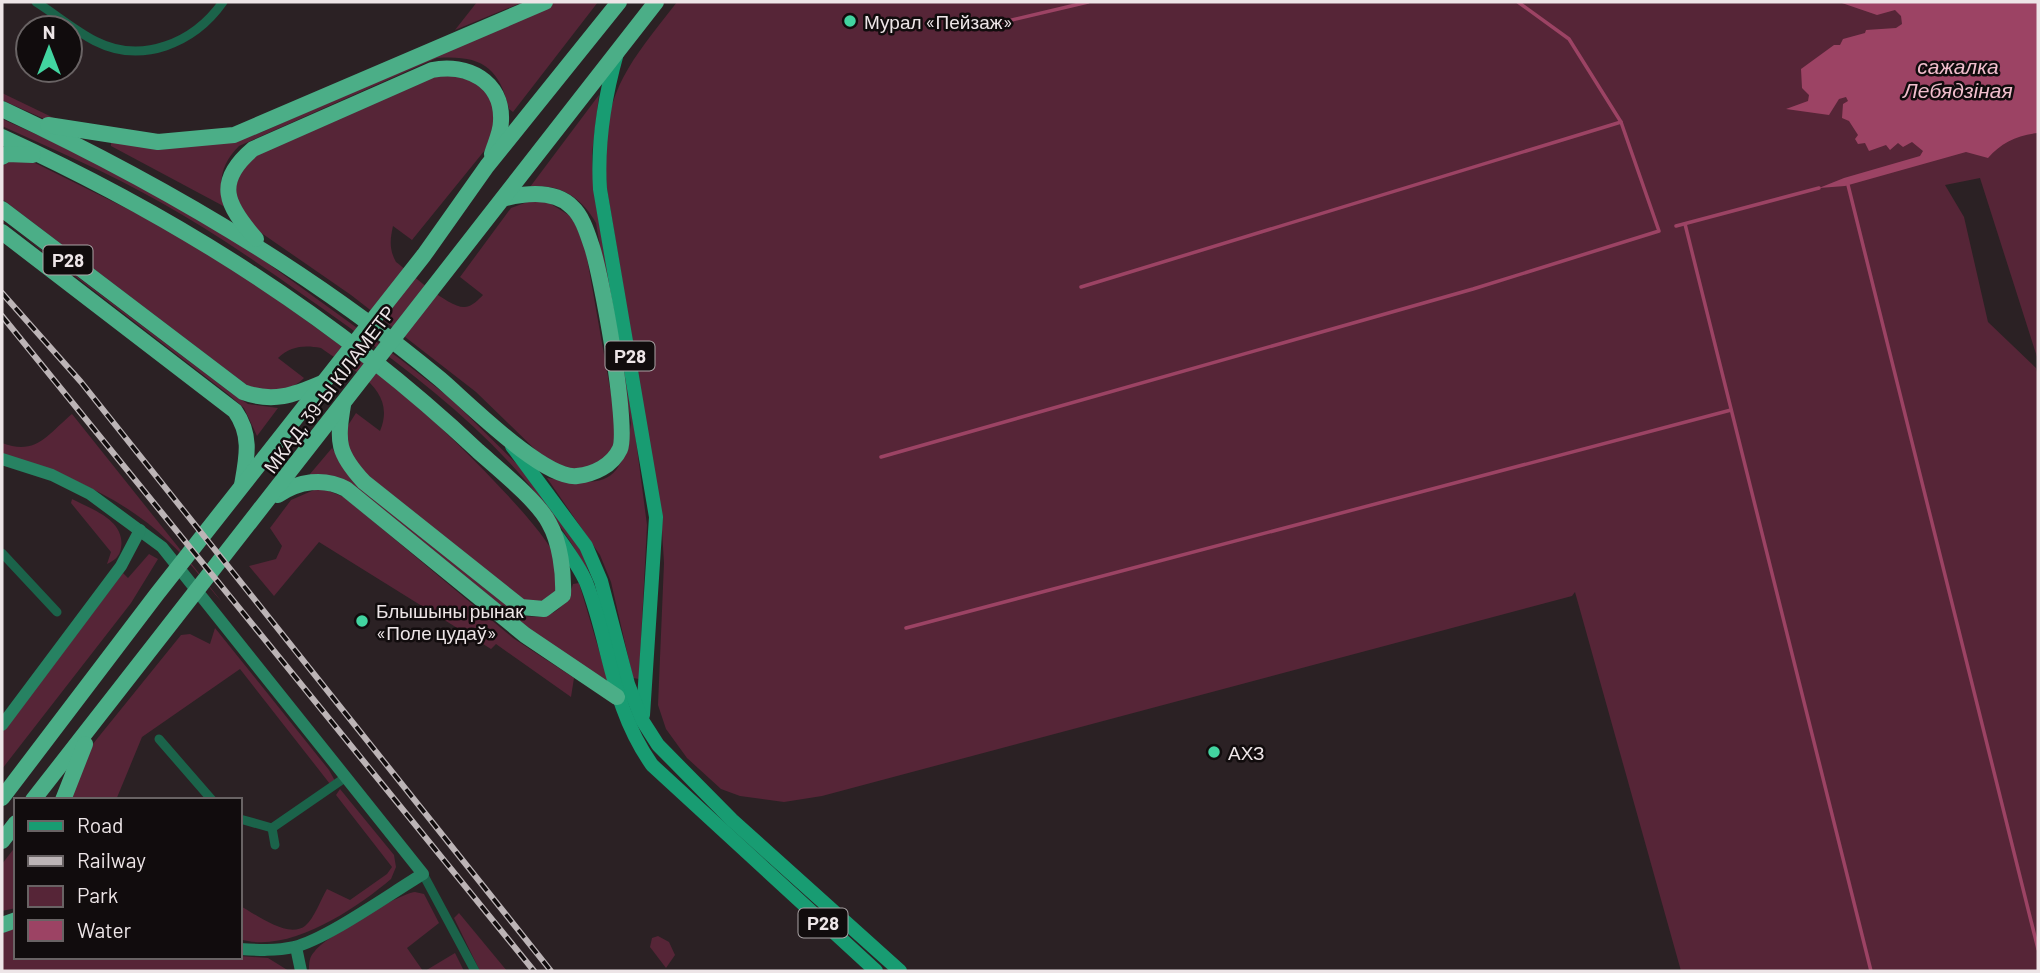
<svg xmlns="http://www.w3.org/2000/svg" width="2040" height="973" viewBox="0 0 2040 973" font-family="Barlow,sans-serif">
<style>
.green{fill:#562537}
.water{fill:#9c4364}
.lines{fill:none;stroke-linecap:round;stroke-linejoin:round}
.stream{stroke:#9c4364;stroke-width:3.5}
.street{stroke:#1b634a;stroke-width:9}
.secondary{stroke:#278262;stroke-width:12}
.primary{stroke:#189c72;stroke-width:14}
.highway{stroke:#4bae87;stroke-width:16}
.rail-casing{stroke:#bcb4b6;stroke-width:6}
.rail{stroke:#110c0d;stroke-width:3.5;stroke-dasharray:10;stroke-linecap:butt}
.poi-dot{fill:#42d4a0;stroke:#110c0d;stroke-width:2.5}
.labels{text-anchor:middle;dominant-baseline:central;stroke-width:5;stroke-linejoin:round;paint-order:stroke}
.shield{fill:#110c0d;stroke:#aba4a6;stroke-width:2}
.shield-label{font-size:18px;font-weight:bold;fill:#ede5e7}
.poi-label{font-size:19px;fill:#ede5e7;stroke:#110c0d;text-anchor:start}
.street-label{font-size:19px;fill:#ede5e7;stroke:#110c0d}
.water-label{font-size:21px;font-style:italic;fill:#f1becd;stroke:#110c0d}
</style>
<rect width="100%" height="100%" fill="#2b2124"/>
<g class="green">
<polygon points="477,2 523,2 455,30"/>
<path d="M 555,2 L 598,2 L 513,112 L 509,109 C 499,66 480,55 437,58 L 239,146 C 220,165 217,184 227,208 L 111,146 L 111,142 L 244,138 L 262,132 Z"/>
<path d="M 677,2 L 2038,2 L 2038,360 L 1980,178 L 1945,185 L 1964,217 L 1988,322 L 2036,368 L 2038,376 L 2038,971 L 1681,971 L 1575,592 L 1572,596 L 822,796 L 784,802 L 740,796 L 721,789 L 687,758 L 666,729 L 658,705 L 664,563 L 661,514 L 607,189 C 599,97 623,71 677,2 Z"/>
<path d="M 432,71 L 486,84 L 497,123 L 485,150 L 412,240 L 393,226 C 390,240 389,249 396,262 C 409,272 450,309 465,307 C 473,306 478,300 483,295 L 460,277 L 511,208 L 530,201 L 546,201 L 572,217 L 585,247 L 616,422 L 613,451 L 592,467 L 566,470 L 546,460 L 476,392 L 351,295 L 257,230 L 240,211 L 235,188 L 237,176 L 250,158 Z"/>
<polygon points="2,93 58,120 49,121 2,100"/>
<path d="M 599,95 L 592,154 L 594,192 L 635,433 L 647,525 L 639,679 L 633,678 L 611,582 L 600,555 L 547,478 C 606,487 622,485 631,423 L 596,223 C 582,198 560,183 530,187 Z"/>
<path d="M 2,119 L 103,164 L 241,244 L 400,359 L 450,398 L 521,468 L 581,550 L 591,578 C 534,468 449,400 350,328 C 288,284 226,239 160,202 C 109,173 55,150 2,126 Z"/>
<path d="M 25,158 L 150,220 L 228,264 L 391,382 C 423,409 549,528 558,563 C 561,574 555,589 554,600 L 528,606 L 349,460 L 345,430 L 356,413 L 380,431 C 398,388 351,370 321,348 C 304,345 291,346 278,358 L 304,378 C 288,394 272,390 252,389 L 2,199 L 2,163 Z"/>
<polygon points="2,220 230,392 248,404 278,408 257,436 244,408 229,395"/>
<path d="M 72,414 L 222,602 C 204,582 188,559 168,541 C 122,496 62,473 2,454 L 2,443 C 36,456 47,435 72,414 Z"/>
<path d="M 332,448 L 353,480 L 524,616 C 551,620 566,609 573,584 L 579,583 L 608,681 L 553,648 L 347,482 L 312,476 L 310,474 Z"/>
<polygon points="314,490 326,490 344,497 513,638 574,678 571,697 496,644 491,649 319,542 274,596 249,566 276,559 282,546 270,528 291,500"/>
<path d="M 72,499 C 91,509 126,520 121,548 C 120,556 114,561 107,564 L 111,552 L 71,503 Z"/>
<polygon points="149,554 158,559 131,603 2,769 2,733 123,573 128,578"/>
<polygon points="215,628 329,770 335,781 330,784 240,669 142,737 116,800 71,800 88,750 181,635 190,634 210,644"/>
<path d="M 340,789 L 394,855 L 396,867 L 391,879 C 356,909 287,955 240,939 L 240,906 C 256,914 287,939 305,926 C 314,919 321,899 327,889 L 350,900 L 387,874 L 392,867 L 336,795 Z"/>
<polygon points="16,846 16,908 2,911 2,864"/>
<path d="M 415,892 L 424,894 L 439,923 L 407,948 L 423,971 L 309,971 C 309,963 309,957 315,951 C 326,937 398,894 415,892 Z"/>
<polygon points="459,913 507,971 480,971 454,918"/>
<polygon points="16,926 16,957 240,956 268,958 289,971 2,971 2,930"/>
<polygon points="658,936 669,942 675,955 666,968 650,947 652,938"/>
<polygon points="455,953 464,971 425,971"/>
</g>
<path class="water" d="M 1839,2 L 2038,2 L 2038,133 C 2017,135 2001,143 1988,158 L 1966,152 L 1845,186 L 1819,188 L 1844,178 L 1920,156 L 1923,151 L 1912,142 L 1903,147 L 1898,143 L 1890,150 L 1886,145 L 1869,151 L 1865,143 L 1858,144 L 1855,139 L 1858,135 L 1849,121 L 1842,118 L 1843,104 L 1848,101 L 1846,97 L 1839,99 L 1829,115 L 1786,109 L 1808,101 L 1809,95 L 1802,88 L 1801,69 L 1834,45 L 1840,45 L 1843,39 L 1865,33 L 1866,30 L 1896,28 L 1902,24 L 1901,16 L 1895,10 L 1877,15 Z"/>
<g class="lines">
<g class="stream">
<polyline points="982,27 1088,2"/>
<polyline points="1848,185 2038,949"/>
<polyline points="1685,224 1871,971"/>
<polyline points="1676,226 1819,188"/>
<polyline points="1081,287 1621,122"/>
<polyline points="881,457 1473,289 1659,231 1621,122 1569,39 1518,2"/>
<polyline points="906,628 1731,410"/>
</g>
<g class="street">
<path d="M 36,2 C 55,14 74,30 95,41 C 142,65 194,43 223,2"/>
<polyline points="2,553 57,612"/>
<polyline points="159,739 212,800"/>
<polyline points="240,819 272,828 346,777"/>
<polyline points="272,828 275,845"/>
<polyline points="423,874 475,971"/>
</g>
<g class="secondary">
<path d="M 2,459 L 52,475 L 90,494 L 162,547 L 423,874 C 391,893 327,939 294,947 C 276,951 258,950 240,949"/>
<polyline points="2,725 121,566 140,530"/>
<polyline points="296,947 301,971"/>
</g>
<g class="primary">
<path d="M 617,53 C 604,99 597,142 600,189 L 656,517 L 643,715"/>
<polyline points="512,446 586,546 601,581 628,684 642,720 658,745 732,820 900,971"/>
<path d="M 557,536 C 567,550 579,566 586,582 C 611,646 610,705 652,765 L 876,971"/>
</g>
<g class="highway">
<path d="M 2,109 C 158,182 308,269 440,379 C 466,401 544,480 577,476 C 594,474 612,466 620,449 C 629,427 601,271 591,244 C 587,232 582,216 572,207 C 555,190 527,193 506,198"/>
<polyline points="48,125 158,142 234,135 545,2"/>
<path d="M 2,137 C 175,216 339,320 478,451 C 497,468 538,501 549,523 C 560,542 564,573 563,595 L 544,609 L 521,607 L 364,482 C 337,453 337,442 343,405"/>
<polyline points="2,157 7,154 33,155"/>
<path d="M 2,209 L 243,392 C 273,403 294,395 322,383"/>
<path d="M 2,232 L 235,411 C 252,435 247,457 242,485"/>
<path d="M 256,239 C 226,205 214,182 253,149 L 432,70 C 467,63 503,81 501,121 C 501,132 495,144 492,154"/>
<path d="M 278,495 C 298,481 324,477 346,489 L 525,635 L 617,697"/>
<polyline points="2,798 157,594 424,255 487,166 619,2"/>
<polyline points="33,800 656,2"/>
<polyline points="63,800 85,744"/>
<polyline points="2,841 16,823"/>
<polyline points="2,925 16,920"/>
</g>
<g class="rail-casing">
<g id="rail">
<polyline points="2,293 81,382 551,971"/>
<polyline points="2,316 534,971"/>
</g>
</g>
<use href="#rail" class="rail"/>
</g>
<g class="poi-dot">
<circle cx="850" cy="21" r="7"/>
<circle cx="362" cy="621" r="7"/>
<circle cx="1214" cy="752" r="7"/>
</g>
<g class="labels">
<g class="shield">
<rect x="43.5" y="245.5" width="49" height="29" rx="5"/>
<rect x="605.5" y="341.5" width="49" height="29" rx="5"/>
<rect x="798.5" y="908.5" width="49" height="29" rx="5"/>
</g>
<g class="shield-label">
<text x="68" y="260">Р28</text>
<text x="630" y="356">Р28</text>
<text x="823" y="923">Р28</text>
</g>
<g class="poi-label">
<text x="864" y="21">Мурал «Пейзаж»</text>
<text x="376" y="610">Блышыны рынак<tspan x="376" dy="22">«Поле цудаў»</tspan></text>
<text x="1228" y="752">АХЗ</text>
</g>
<g class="street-label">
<text transform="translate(329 389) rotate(-53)">МКАД, 39-Ы КІЛАМЕТР</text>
</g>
<g class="water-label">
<text x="1958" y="65">сажалка<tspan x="1958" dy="24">Лебядзіная</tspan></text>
</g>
</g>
<rect width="2040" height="973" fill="none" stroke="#ede5e7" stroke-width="7"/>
<rect x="14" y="798" width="228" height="161" fill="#110c0d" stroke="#696364" stroke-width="2"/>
<rect x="28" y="821" width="35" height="10" fill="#189c72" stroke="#696364" stroke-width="2"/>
<text x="77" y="833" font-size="21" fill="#ede5e7">Road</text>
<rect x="28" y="856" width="35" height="10" fill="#bcb4b6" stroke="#696364" stroke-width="2"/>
<text x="77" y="868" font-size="21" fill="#ede5e7">Railway</text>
<rect x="28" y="886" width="35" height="21" fill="#562537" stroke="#696364" stroke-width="2"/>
<text x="77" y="903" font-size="21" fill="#ede5e7">Park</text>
<rect x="28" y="920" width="35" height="21" fill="#9c4364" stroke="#696364" stroke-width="2"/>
<text x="77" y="938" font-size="21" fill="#ede5e7">Water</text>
<g transform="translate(49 49)"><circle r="33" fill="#110c0d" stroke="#696364" stroke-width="2"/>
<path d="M0-5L12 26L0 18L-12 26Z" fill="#42d4a0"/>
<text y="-10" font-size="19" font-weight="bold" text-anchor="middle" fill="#ede5e7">N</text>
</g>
</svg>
